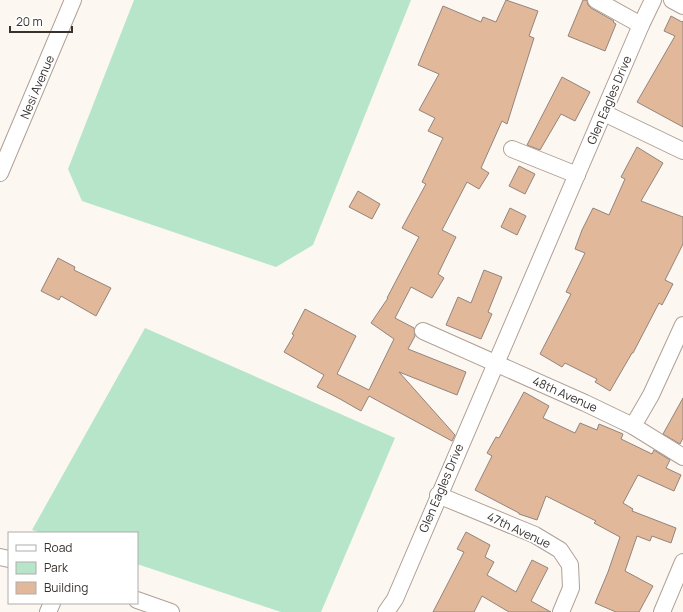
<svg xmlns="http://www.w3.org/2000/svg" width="683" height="612" viewBox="0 0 683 612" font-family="Manrope,sans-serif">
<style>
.green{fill:#b6e5c9}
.building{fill:#e2b89b;stroke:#93847b}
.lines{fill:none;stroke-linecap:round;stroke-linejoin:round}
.street-casing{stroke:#afa096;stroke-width:18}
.street{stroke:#fff;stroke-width:16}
.labels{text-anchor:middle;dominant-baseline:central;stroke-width:3.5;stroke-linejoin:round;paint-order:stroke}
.street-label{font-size:12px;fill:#38322e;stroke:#fff}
</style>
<rect width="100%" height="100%" fill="#fdf7f2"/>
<g class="green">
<polygon points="134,0 411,0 313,245 276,267 82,201 68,169"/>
<polygon points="145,328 395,438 321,612 281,612 137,564 137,533 42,533 32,530"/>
</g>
<g class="building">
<polygon points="506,0 538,11 529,36 534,38 507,124 502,121 481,168 489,173 479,189 467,182 442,230 456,237 438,274 444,278 432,298 411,287 395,318 414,328 415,336 408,349 466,372 457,395 399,372 455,435 452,441 369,396 361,411 340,399 317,387 324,375 284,352 294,335 292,334 305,309 356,336 337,374 369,390 394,339 371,323 388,298 387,298 419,237 402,228 426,184 422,182 443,138 428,131 435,118 419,110 439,74 418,65 443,6 481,22 483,17 496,22"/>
<polygon points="583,0 587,0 588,5 591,8 614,21 613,22 616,24 605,51 568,36"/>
<polygon points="671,16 682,22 683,21 683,127 637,102 675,36 664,31"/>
<polygon points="562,77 590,92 575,121 561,114 540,150 527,145"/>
<polygon points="637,147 663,163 641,201 683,217 683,244 665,280 673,284 662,305 659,303 633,353 632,353 610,391 595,382 597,379 565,363 562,367 540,354 571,294 566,292 585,253 575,249 582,230 593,208 609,215 625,179 621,177"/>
<polygon points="519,166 535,174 525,194 509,186"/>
<polygon points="358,191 380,204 372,219 349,207"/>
<polygon points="510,208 526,216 517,235 501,227"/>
<polygon points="58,258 75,267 74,270 111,288 96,316 61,296 59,300 41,291"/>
<polygon points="484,270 502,277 488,312 492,314 481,339 446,325 458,297 471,303"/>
<polygon points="524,392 549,406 543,418 575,433 580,423 597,430 599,424 623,434 621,439 652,454 654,450 670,460 666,468 681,475 674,491 638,475 623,503 633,509 632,511 676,528 671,543 652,536 650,541 637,536 625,571 653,586 639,612 616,612 595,603 608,572 620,537 594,523 596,521 546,496 537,520 519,514 519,513 475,490 492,456 487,453 496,437 499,438"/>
<polygon points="683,398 683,438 680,444 663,434"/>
<polygon points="466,532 490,545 485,557 494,562 487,575 516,592 532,560 548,568 531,601 551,612 509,612 482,596 474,612 433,612 464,552 457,549"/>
</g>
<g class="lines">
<g class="street-casing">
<g id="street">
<polyline points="596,0 641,25"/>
<polyline points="672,0 683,6"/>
<polyline points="604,113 683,151"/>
<polyline points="512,149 577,175"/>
<polyline points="0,173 73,0"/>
<polyline points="423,331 585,403 633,426 651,395 683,325"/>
<polyline points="633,426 683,457"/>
<polyline points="438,495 535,535 560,550 570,565 571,588 561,612"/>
<polyline points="0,557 9,559"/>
<polyline points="137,600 171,612"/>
<polyline points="48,612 52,603"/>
<polyline points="386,612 395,599 641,25 653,0"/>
<polyline points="662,612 683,562"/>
</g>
</g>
<use href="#street" class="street"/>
</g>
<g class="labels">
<g class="street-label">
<text transform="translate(37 87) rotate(-67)">Nesi Avenue</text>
<text transform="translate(609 100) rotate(-67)">Glen Eagles Drive</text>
<text transform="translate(565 394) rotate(24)">48th Avenue</text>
<text transform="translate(441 488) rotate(-67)">Glen Eagles Drive</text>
<text transform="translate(519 530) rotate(25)">47th Avenue</text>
</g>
</g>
<rect x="8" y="532" width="130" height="72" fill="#ffffff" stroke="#afadab"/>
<rect x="16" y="545" width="20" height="6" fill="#ffffff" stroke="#afadab"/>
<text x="44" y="552" font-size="12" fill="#38322e">Road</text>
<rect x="16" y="562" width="20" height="12" fill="#b6e5c9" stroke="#afadab"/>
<text x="44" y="572" font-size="12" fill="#38322e">Park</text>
<rect x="16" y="582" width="20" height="12" fill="#e2b89b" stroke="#afadab"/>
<text x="44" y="592" font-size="12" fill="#38322e">Building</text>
<path d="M10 26v6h62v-6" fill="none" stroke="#38322e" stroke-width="2"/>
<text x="16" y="26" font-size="12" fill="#38322e" stroke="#ffffff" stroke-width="3" paint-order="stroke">20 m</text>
</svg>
